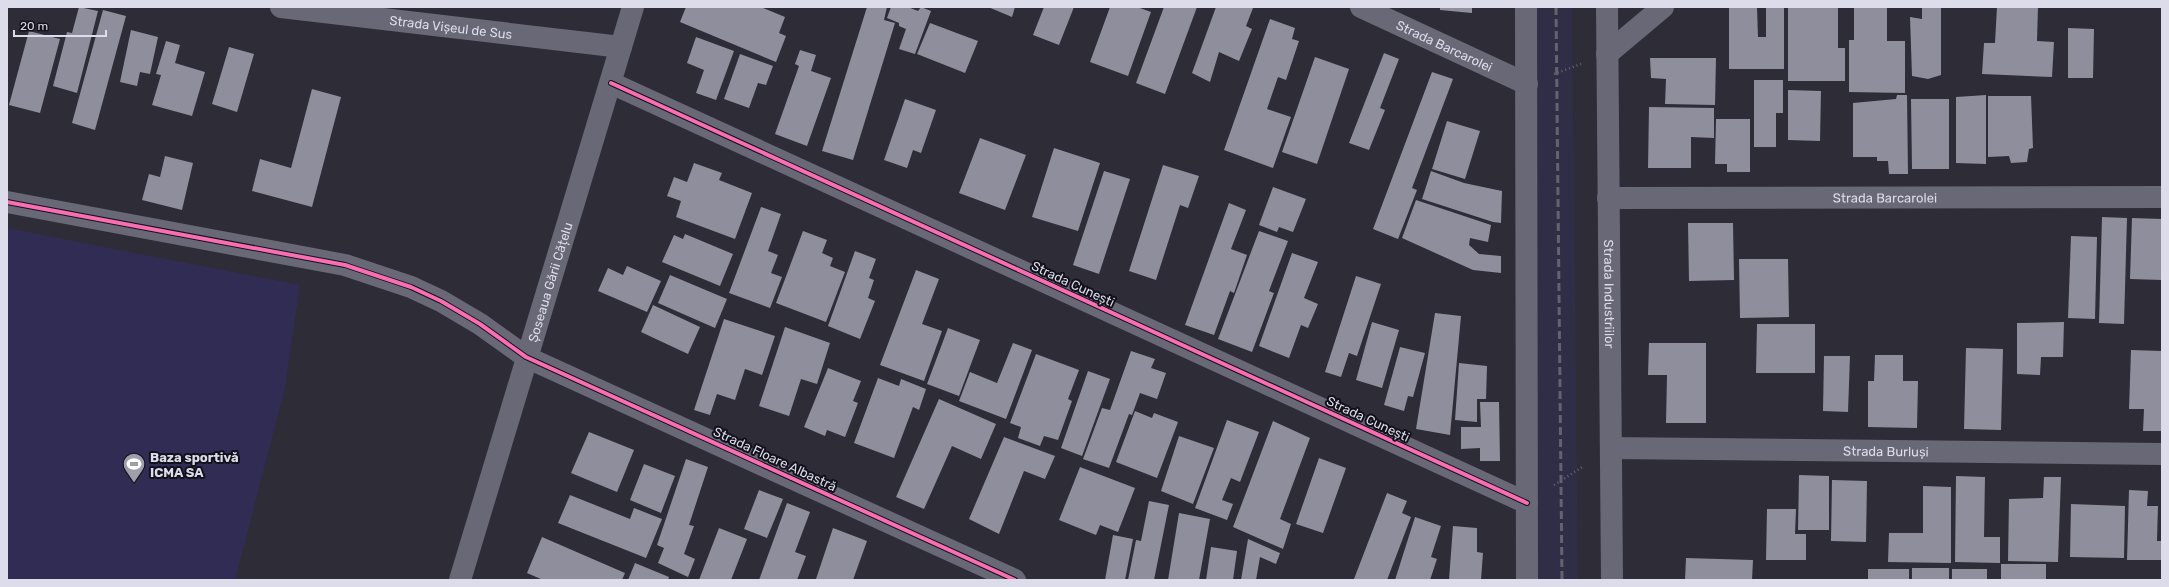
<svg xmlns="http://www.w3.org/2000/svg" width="2169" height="587" viewBox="0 0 2169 587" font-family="Rubik,sans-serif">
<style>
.built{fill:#302e47}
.green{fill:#312c54}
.building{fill:#8f8e9c}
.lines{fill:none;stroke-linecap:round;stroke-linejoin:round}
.path{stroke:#64636f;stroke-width:2.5;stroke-dasharray:1 3;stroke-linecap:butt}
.minor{stroke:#686876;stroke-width:22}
.major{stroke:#686876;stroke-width:22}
.rail{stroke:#63626d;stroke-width:3;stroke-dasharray:8 4;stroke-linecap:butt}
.cycleway-casing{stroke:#12111b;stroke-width:6}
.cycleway{stroke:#f96db3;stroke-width:4}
.labels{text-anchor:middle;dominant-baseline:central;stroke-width:4;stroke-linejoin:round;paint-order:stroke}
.street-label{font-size:13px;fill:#dcdcea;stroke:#12111b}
.poi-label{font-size:13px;font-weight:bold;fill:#dcdcea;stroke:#12111b;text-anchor:start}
</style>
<rect width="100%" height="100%" fill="#2d2c37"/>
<polygon class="built" points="1532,7 1572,7 1578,580 1534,580"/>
<polygon class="green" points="7,228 300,285 285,388 235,580 7,580"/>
<g class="building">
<polygon points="79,7 98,11 77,93 53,86 67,32 72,33"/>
<polygon points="686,7 761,7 785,17 779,33 786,36 776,62 680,22"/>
<polygon points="867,7 887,7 884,20 895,23 853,160 822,151"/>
<polygon points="891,7 908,7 918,11 921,7 931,11 915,54 899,49 906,29 899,26 899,23 887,18"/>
<polygon points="988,7 1015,7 1012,17"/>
<polygon points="1044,7 1074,7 1059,45 1033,35"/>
<polygon points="1110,7 1137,7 1151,12 1128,76 1090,62"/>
<polygon points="1164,7 1197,7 1165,94 1136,83"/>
<polygon points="1216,7 1253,8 1246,26 1252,29 1239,61 1219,52 1210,82 1192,73"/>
<polygon points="1440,7 1472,7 1472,13 1440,10"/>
<polygon points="1729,7 1757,7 1758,37 1766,37 1766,7 1784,7 1784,69 1729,69"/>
<polygon points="1788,7 1838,7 1838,48 1845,48 1845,81 1788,81"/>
<polygon points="1854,7 1887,7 1887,41 1905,41 1905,93 1849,92 1849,40 1854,40"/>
<polygon points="1922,7 1941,7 1941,75 1928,79 1912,76 1910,17 1922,19"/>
<polygon points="1997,7 2038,7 2037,41 2054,42 2052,77 1982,74 1984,43 1995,43"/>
<polygon points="103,10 126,16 95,130 72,123"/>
<polygon points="1270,19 1295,28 1292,39 1299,41 1286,80 1278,77 1267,109 1291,117 1273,168 1224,150"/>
<polygon points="930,23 978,41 965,73 917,54"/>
<polygon points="2068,28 2094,29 2093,78 2068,78"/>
<polygon points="131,30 158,37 150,74 140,72 137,86 120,82"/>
<polygon points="29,31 60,39 40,113 9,105"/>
<polygon points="696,37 734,51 716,100 696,93 704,70 687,63"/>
<polygon points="166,41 180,45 175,63 205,72 192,116 152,105 161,75 156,74"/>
<polygon points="229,47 254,54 237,112 212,104"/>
<polygon points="800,50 816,55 811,71 831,78 807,146 775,134 799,66 795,64"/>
<polygon points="1384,53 1399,59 1380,108 1385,110 1369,150 1349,143"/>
<polygon points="740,54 773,66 766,85 758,83 749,108 724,99"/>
<polygon points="1315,57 1349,69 1317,164 1282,152"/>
<polygon points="1650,58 1716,58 1715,105 1665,104 1666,79 1651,78"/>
<polygon points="1432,72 1453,79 1412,188 1417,190 1398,239 1373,229"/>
<polygon points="1754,80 1783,80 1783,113 1776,113 1776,147 1754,147"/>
<polygon points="312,89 341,97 312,207 252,191 260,159 291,168"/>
<polygon points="1788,90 1821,91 1820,141 1788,140"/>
<polygon points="1897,95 1907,95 1908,174 1889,174 1888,161 1877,161 1877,157 1853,157 1853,103 1896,99"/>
<polygon points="1986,95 1986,164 1956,163 1956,97"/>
<polygon points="1988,96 2031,96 2033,148 2029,149 2027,162 2011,163 2009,156 1988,157"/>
<polygon points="905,99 936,110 921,153 913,150 907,168 884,160"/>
<polygon points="1911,99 1949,99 1949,169 1912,169"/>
<polygon points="1649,107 1714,108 1714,138 1691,137 1691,168 1648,168"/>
<polygon points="1716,119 1750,119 1750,172 1727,172 1727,164 1715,164"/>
<polygon points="1447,121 1480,131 1465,179 1432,169"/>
<polygon points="980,138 1026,155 1005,210 959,193"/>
<polygon points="1054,148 1100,163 1078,231 1032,217"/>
<polygon points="165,156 193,163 182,210 142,200 149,174 160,177"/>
<polygon points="694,163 722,173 719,180 752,193 735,239 676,217 681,201 667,196 674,177 687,182"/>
<polygon points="1163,165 1199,176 1188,208 1180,205 1156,280 1129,271"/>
<polygon points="1104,171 1130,179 1099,274 1073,265"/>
<polygon points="1431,171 1464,183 1502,191 1501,223 1493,222 1422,199"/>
<polygon points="1273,187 1306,199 1293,232 1279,227 1277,232 1259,225"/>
<polygon points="1416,200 1491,225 1488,242 1470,238 1469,245 1479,254 1501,256 1501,273 1473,270 1402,238"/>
<polygon points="1229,203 1246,210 1231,249 1247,255 1234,293 1230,291 1214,335 1185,325"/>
<polygon points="761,207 781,214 768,251 778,255 771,273 782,277 770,308 729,293"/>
<polygon points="2102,217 2127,218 2124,324 2099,323"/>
<polygon points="2132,218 2162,219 2162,280 2130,279"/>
<polygon points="1688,223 1733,223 1734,280 1689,281"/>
<polygon points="803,231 827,240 822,253 833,258 830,266 845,272 826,322 776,303"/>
<polygon points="1259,231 1288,241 1269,291 1274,293 1252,352 1218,339"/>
<polygon points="685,234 733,254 720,286 662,262 674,235 683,239"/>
<polygon points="2071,236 2097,237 2095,319 2068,318"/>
<polygon points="855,251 876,259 869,278 874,280 868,298 875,301 860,339 828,326"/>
<polygon points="1292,253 1318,262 1304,298 1318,304 1308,328 1301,325 1289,358 1259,346"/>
<polygon points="1739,259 1788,259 1789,317 1740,318"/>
<polygon points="627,266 661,281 647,312 598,291 608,268 623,275"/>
<polygon points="916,270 939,279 922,324 942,331 924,381 880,365"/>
<polygon points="670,275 727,299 715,328 658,303"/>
<polygon points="1356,276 1381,284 1357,356 1349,353 1341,377 1325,372"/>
<polygon points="653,305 700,327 688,354 641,332"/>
<polygon points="1435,313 1461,316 1450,435 1416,429"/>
<polygon points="724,319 775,336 762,375 745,369 735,400 717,394 710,415 694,410"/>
<polygon points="1372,322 1399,330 1382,388 1356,380"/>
<polygon points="2064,322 2063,357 2041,357 2040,375 2017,374 2017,323"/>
<polygon points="1757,324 1815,324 1815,373 1756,373"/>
<polygon points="785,327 830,343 817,384 801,379 789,416 759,406"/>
<polygon points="948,328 980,340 959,396 927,384"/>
<polygon points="1013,343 1032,350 1006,419 959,401 970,372 997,383"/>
<polygon points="1649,343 1706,343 1706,423 1666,423 1667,375 1648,375"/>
<polygon points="1400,347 1425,353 1413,397 1408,396 1404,411 1384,405"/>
<polygon points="1966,348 2003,349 2001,430 1964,429"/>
<polygon points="2131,350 2162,351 2162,431 2143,431 2144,409 2129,409"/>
<polygon points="1131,351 1155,359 1151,368 1166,373 1157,399 1140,393 1132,415 1129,414 1109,468 1083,459 1102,408 1110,410"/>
<polygon points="1036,354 1079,370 1068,399 1072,401 1058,440 1044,436 1040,446 1018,438 1021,427 1010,423"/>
<polygon points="1875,355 1903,355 1903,381 1918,381 1917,428 1868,427 1868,381 1874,381"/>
<polygon points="1824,356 1850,356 1848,412 1823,411"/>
<polygon points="1459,363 1487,366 1486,399 1477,399 1477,422 1455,420"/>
<polygon points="828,368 861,381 853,401 858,403 845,437 827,430 825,436 804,427"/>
<polygon points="1088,371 1110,379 1082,456 1061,448"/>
<polygon points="878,378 899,386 901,379 926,389 919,410 913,407 894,458 854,443"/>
<polygon points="939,399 996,424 981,459 952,446 924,509 896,497"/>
<polygon points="1480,402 1499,402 1500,461 1480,461 1480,448 1461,449 1461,427 1481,427"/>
<polygon points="1135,411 1152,418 1154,413 1178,422 1157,478 1116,462"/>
<polygon points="1227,420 1259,432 1240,482 1231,478 1222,500 1233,504 1227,520 1195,508"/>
<polygon points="1273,421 1310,438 1280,519 1291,524 1283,549 1233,527"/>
<polygon points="589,432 634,450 617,492 571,473"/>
<polygon points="1179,436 1214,448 1193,504 1161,491"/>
<polygon points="1004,437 1055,456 1045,479 1024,471 999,534 969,519"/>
<polygon points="1319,458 1346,468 1323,533 1296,524"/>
<polygon points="686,459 708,467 689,525 694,526 684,554 695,559 688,577 658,563 664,548 657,545"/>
<polygon points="644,464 675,476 661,513 630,500"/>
<polygon points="1080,467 1135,488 1118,532 1100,525 1096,535 1059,520"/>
<polygon points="1799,475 1829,476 1829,530 1798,530"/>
<polygon points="1956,476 1985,477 1984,537 2000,537 2000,563 1955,562"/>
<polygon points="2044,477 2061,477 2058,562 2008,561 2009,499 2043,498"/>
<polygon points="1832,480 1867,481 1866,542 1831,541"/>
<polygon points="1923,486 1951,487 1951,563 1888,562 1889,533 1923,533"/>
<polygon points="759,490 783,499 767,538 744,529"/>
<polygon points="2129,490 2148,491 2147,506 2158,506 2157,541 2162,541 2162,560 2127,560"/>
<polygon points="1387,493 1407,501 1402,513 1411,517 1387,580 1356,580 1354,579"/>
<polygon points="570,495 630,519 634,508 662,519 646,558 558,523"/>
<polygon points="1149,501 1169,505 1154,580 1128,580 1136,540 1141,541"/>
<polygon points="787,503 810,512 795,552 806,556 797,580 759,580"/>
<polygon points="2071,504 2125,506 2124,558 2070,557"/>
<polygon points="1767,509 1796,509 1795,534 1806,534 1806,560 1766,560"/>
<polygon points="1179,513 1210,519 1199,580 1168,580"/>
<polygon points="1415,517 1441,526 1431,557 1437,559 1430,580 1395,580"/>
<polygon points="1453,526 1477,528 1477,552 1483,553 1481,580 1449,580"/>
<polygon points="719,528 747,539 731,580 699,580"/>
<polygon points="833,528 867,541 853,580 816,579"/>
<polygon points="1113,535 1133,539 1125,580 1105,580"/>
<polygon points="542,537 625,573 622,580 543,580 527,573"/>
<polygon points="1248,539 1280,553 1276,564 1260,557 1256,580 1241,580"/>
<polygon points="1211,547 1237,551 1233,580 1206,580"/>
<polygon points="1686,558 1753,560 1752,580 1685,580"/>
<polygon points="635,563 669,577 668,580 628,580"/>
<rect x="2001" y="564" width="45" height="16"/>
<rect x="1912" y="568" width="37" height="12"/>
<rect x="1868" y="569" width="41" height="11"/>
<rect x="1952" y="569" width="35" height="11"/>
</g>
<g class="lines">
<g class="path">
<polyline points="1554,74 1581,64"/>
<polyline points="1554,485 1584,466"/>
</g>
<g class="minor">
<path id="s1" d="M 281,7 L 621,47"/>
<path id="s2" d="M 1361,7 L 1527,84"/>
<polyline points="1526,7 1527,580"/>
<polyline points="1607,54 1663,7"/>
<polyline points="611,83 1527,503"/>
<path id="s3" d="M 1608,198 L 2162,197"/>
<polyline points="7,202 345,265 411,287 441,301 480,324 526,357 1015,580"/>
<path id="s4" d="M 1611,448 L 2162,454"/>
</g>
<g class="major">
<path id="s5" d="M 1607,7 L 1612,580"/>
<path id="s6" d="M 460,580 L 633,7"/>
</g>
<polyline class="rail" points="1556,7 1562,580"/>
<g class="cycleway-casing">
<g id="cycleway">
<polyline points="611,83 1527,503"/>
<polyline points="7,202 345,265 411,287 441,301 480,324 526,357 1015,580"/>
</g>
</g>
<use href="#cycleway" class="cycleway"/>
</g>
<defs>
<g id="stadium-pin" transform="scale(1.15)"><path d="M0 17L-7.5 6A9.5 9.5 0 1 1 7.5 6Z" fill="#9f9eab" stroke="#12111b"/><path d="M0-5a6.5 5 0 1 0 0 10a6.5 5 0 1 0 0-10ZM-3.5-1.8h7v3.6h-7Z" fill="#fff"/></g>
</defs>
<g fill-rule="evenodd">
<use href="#stadium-pin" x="134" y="464"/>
</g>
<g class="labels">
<g class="street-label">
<text stroke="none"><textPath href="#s1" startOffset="171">Strada Vișeul de Sus</textPath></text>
<text stroke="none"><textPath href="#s2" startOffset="92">Strada Barcarolei</textPath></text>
<text stroke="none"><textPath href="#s3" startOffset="277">Strada Barcarolei</textPath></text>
<text stroke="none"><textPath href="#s6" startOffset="311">Șoseaua Gării Cățelu</textPath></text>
<text transform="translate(1073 284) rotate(25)">Strada Cunești</text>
<text stroke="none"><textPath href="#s5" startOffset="287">Strada Industriilor</textPath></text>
<text transform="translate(1368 419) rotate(25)">Strada Cunești</text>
<text stroke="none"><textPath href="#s4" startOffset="275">Strada Burluși</textPath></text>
<text transform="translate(775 459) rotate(25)">Strada Floare Albastră</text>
</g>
<g class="poi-label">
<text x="150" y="457">Baza sportivă<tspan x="150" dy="15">ICMA SA</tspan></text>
</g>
</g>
<rect width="2169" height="587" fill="none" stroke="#dcdcea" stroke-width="16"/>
<path d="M14 30v6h92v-6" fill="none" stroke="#dcdcea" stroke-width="2"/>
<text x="20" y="30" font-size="12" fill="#dcdcea" stroke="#12111b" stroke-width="3" paint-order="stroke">20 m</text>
</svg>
